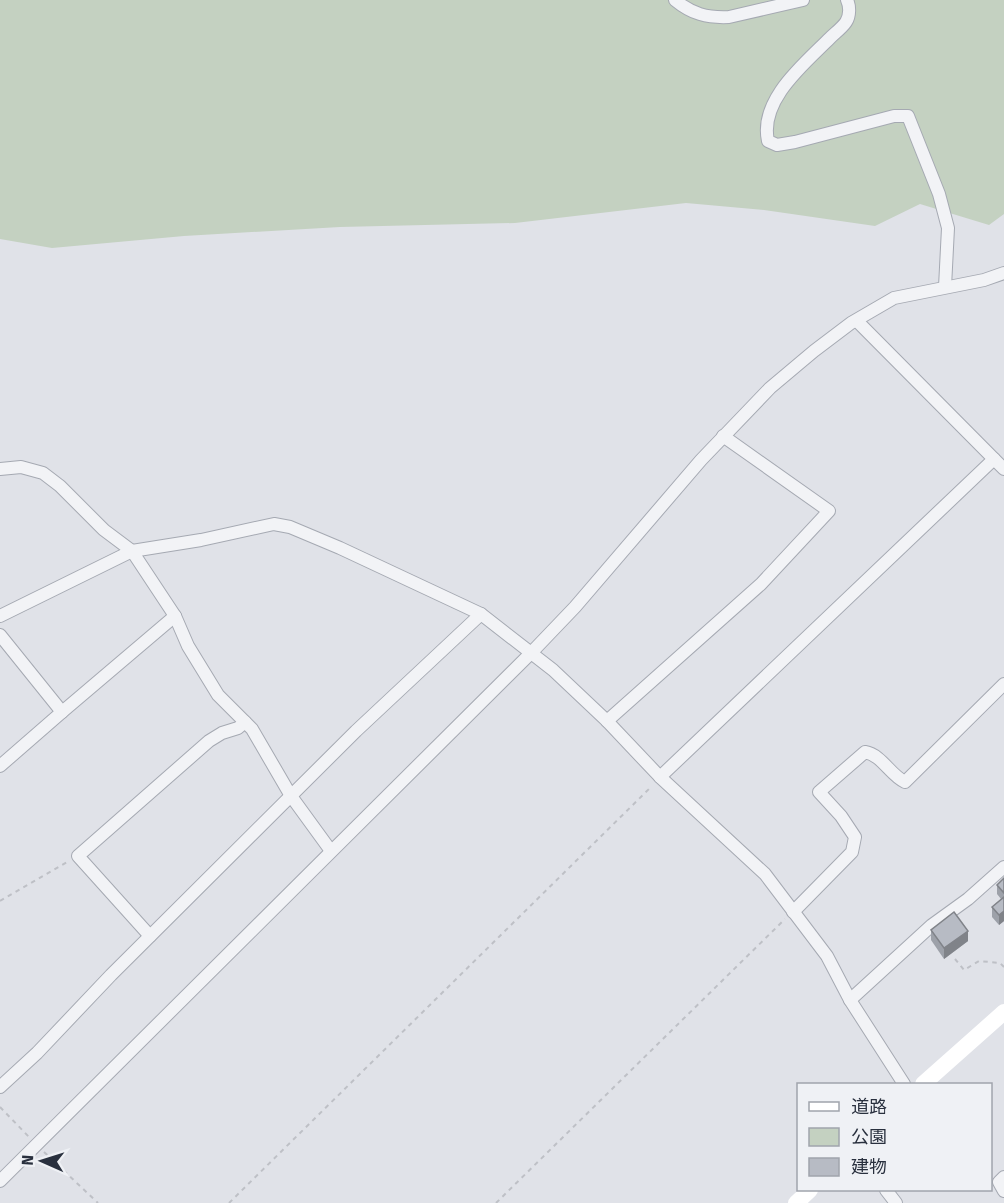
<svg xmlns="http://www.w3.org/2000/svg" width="1004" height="1203" viewBox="0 0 1004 1203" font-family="'Fira Sans','Noto Sans JP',sans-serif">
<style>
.green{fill:#c4d1c1}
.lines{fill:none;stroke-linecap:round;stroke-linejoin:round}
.minor-casing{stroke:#a5a9b2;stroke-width:14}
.path{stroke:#bec0c6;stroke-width:2;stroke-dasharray:4.5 4.5;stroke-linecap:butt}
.minor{stroke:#f2f3f6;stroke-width:12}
.secondary{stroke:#fff;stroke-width:16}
.wall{fill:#9da1a9}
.shaded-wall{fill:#808389}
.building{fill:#b7bbc4;stroke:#808389;stroke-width:1.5}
</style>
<rect width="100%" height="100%" fill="#e0e2e8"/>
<polygon class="green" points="0,0 1004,0 1004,214 989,225 920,204 875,226 764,210 686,203 515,223 340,227 184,236 52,248 0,239"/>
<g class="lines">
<g class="minor-casing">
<g id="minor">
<path d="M 675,0 C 692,14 707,18 729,17 L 803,0"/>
<path d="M 847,0 C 850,6 850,16 846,22 C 842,28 835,33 830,38 C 804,64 759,100 768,141 L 777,145 L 795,142 L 894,116 L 908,116 L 939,194 L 948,228 L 945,287"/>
<polyline points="857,321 994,459"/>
<polyline points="0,469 21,467 43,473 60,486 104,530 132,551 175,616 188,646 218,695 252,729 291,796 331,851"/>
<polyline points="0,616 132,551 201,540 274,524 290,527 340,548 481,614 553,670 607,721 660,777 765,874 827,956 850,1000 904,1084"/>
<polyline points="0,635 62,712 175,616"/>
<polyline points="607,721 761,584 829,511 723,436"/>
<polyline points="0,766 62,712"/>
<polyline points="660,777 994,459 1004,469"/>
<path d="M 793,912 L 852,852 L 855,837 L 841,816 L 819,792 L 865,752 C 882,755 890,775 905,782 L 1004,684"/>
<polyline points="150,936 78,856 209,741 222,733 238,728 245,722"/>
<polyline points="850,1000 932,925 968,899 1004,867"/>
<polyline points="0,1087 37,1053 111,975 356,731 481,614"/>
<polyline points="1004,1177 999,1182 1004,1191"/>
<polyline points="0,1181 531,653 575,607 701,460 770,388 814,351 851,323 894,298 984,280 1004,273"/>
<polyline points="886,1190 896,1203"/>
</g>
</g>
<g class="path">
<polyline points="0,901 67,862"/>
<polyline points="955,959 964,970 979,961 1000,963 1004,967"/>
<polyline points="0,1107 29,1137"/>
<polyline points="44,1152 98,1203"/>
<polyline points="229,1203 652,786"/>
<polyline points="496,1203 785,919"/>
</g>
<use href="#minor" class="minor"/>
<g class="secondary">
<polyline points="923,1084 1004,1012"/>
<polyline points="796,1203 810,1190"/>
</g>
</g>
<g class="wall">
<polygon points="1004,878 1004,921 999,925 992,917 992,907 1001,899 997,894 997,885"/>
<polygon points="931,930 968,941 944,959 931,940"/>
</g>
<g class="shaded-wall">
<polygon points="1004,911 1004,921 999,925 999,915"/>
<polygon points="968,931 968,941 944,959 944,948"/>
</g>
<g class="building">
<polygon points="1004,878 1004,893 997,885"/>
<polygon points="1004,897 1004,911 999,915 992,907"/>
<polygon points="954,912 968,931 944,948 931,930"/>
</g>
<rect x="797" y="1083" width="195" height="108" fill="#eff1f5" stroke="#a0a4ac" stroke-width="1.5"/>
<rect x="809" y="1102" width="30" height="9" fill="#ffffff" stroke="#a0a4ac" stroke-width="1.5"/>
<text x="851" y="1113" font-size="18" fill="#29303e">道路</text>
<rect x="809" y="1128" width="30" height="18" fill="#c4d1c1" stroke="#a0a4ac" stroke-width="1.5"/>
<text x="851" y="1143" font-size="18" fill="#29303e">公園</text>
<rect x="809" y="1158" width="30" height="18" fill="#b7bbc4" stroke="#a0a4ac" stroke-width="1.5"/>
<text x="851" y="1173" font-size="18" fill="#29303e">建物</text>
<g transform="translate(42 1161) rotate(273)" stroke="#eff1f5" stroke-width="4.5" paint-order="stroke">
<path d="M0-4.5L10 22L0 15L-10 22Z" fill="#29303e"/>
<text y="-9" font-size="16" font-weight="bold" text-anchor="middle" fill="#29303e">N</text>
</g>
</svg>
